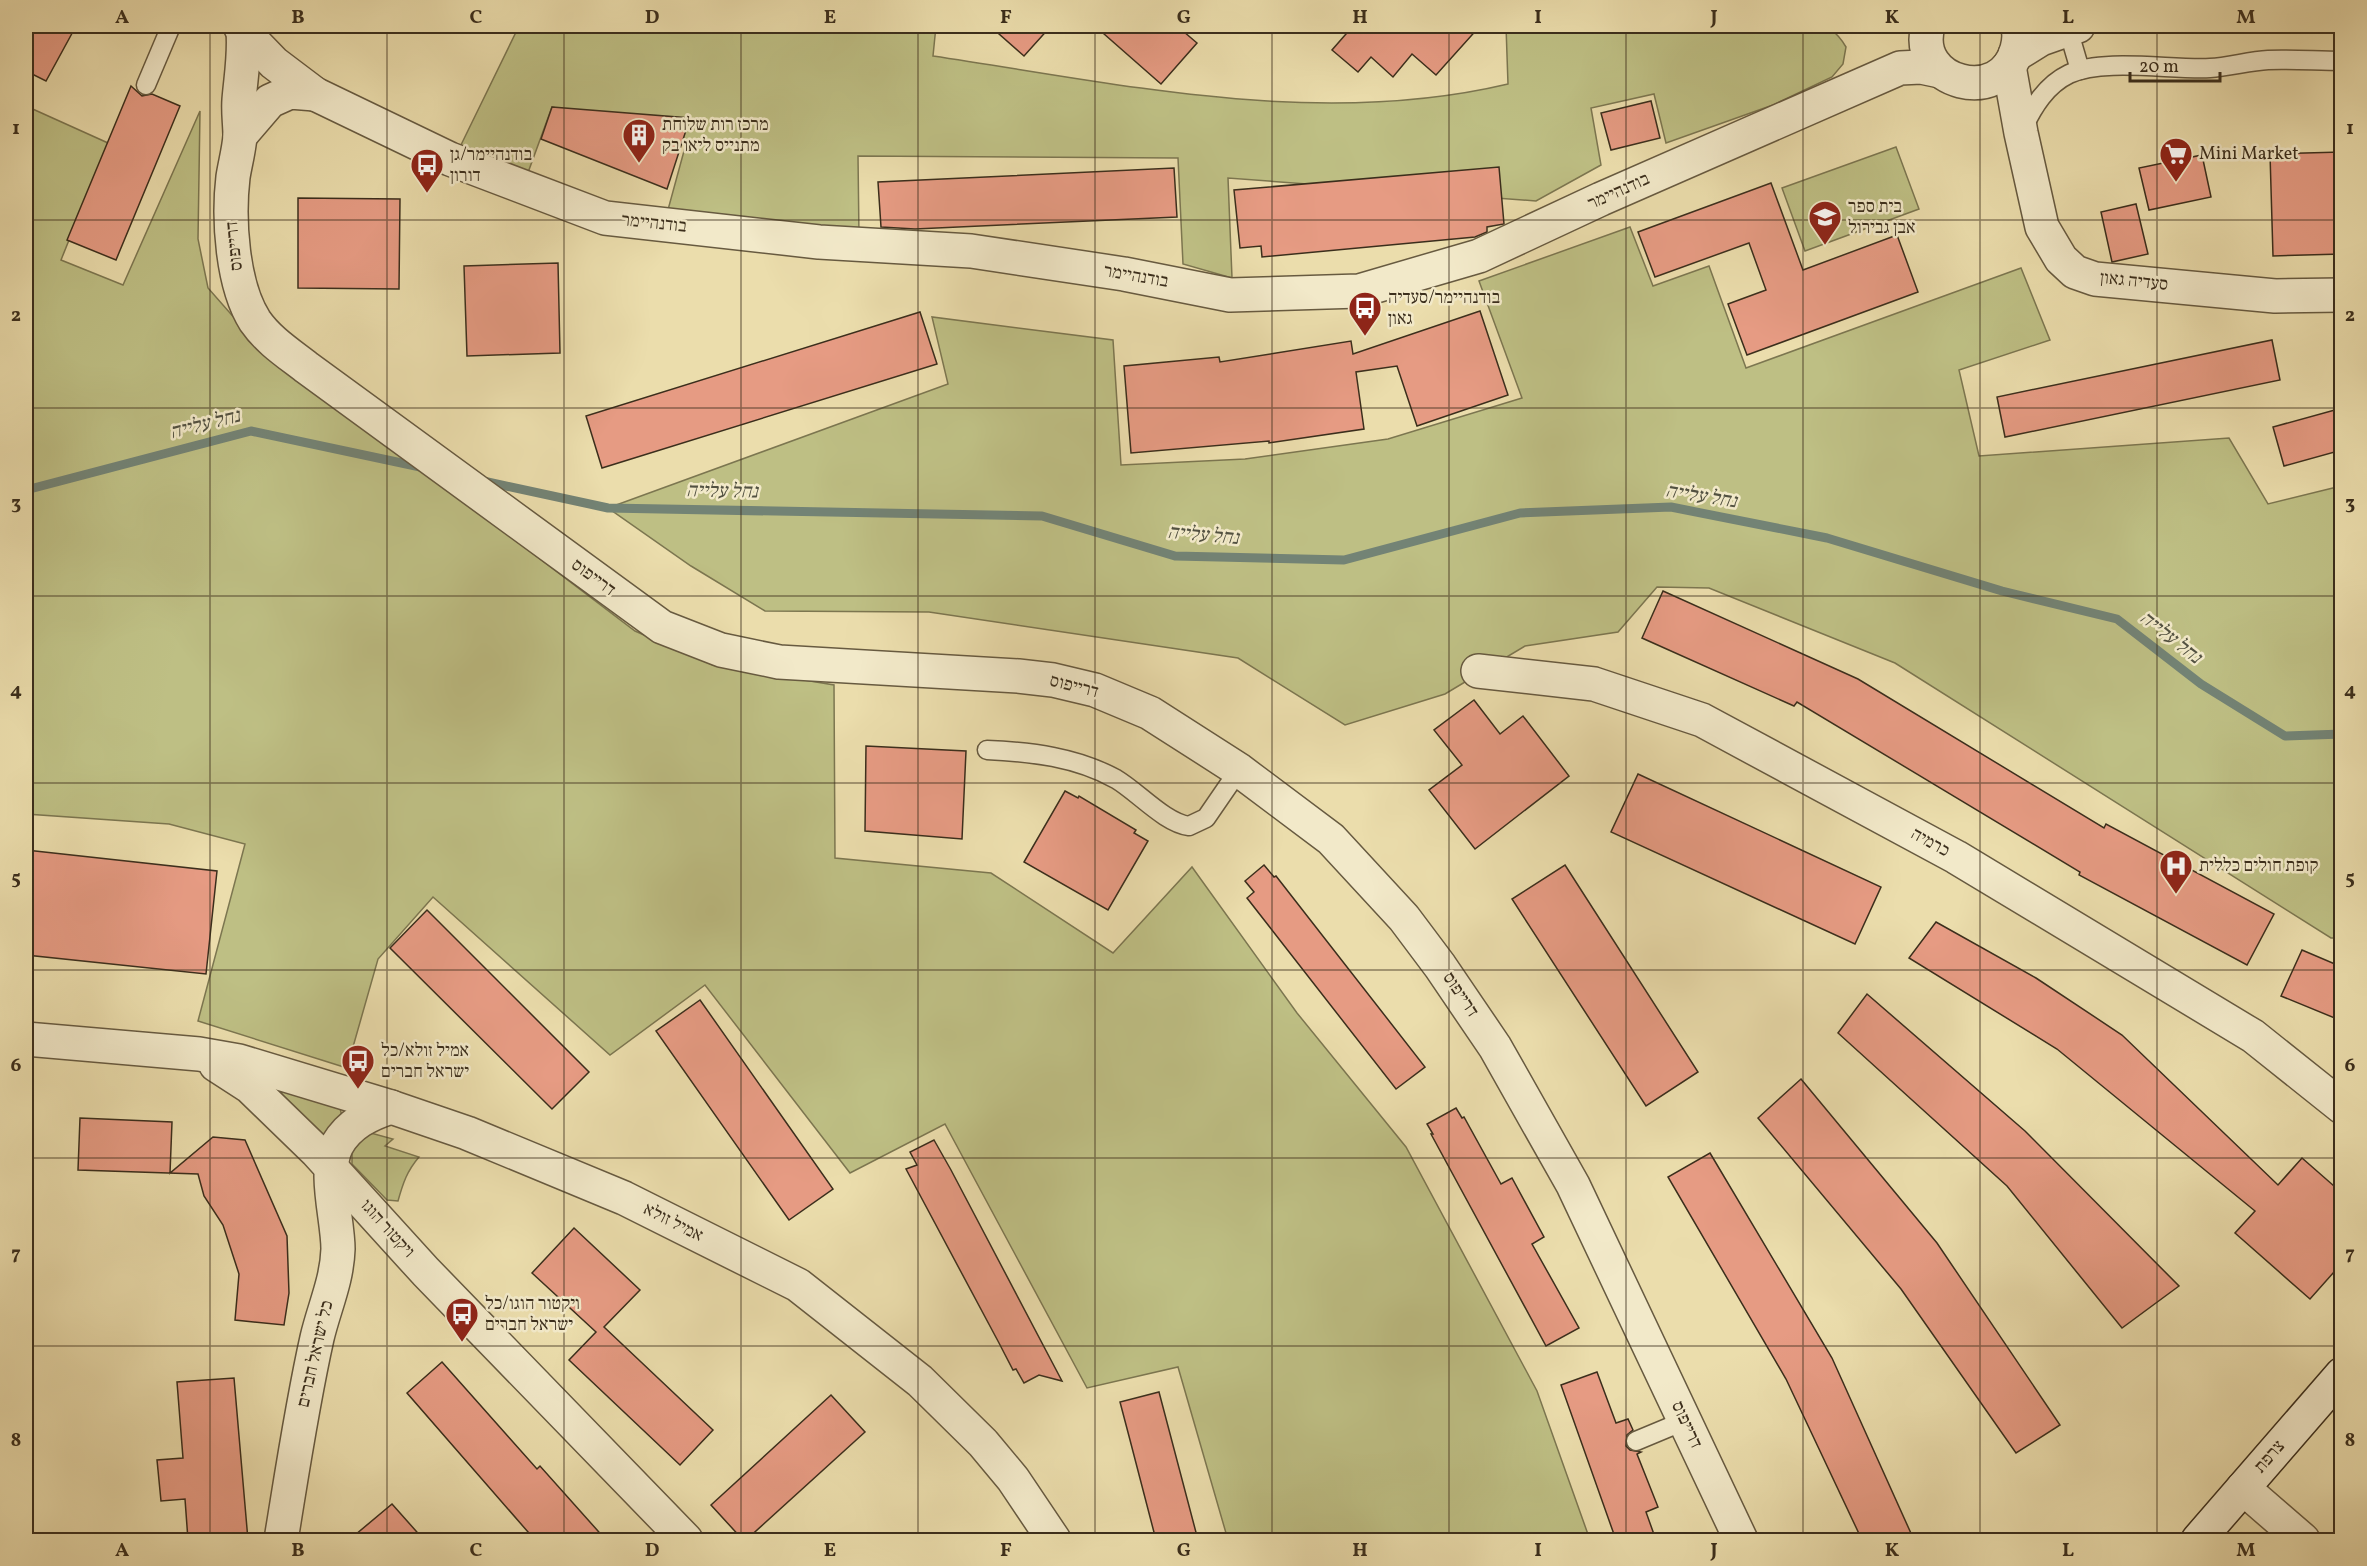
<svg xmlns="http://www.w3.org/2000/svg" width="2367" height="1566" viewBox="0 0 2367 1566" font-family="Vollkorn,'Frank Ruhl Libre',serif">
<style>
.green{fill:#bebf84;stroke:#7c7650;stroke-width:1.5}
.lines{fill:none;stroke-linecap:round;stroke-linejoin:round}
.stream{stroke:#738375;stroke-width:9}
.building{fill:#e69b83;stroke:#3b2e1c;stroke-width:1.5}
.lane-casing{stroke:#675a40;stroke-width:21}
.street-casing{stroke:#675a40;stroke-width:36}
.secondary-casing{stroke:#3b2e1c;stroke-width:36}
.lane{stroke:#f2e9c9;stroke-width:18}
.street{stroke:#f2e9c9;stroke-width:33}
.secondary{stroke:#f2e9c9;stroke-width:33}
.grid{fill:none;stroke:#3b2e1c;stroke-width:1.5;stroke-opacity:0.55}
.labels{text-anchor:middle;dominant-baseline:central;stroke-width:5;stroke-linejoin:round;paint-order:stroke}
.poi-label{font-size:18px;fill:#3b2e1c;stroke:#f2e9c9;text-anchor:start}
.street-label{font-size:18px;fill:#3b2e1c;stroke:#f2e9c9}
.water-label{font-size:20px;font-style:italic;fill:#525141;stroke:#f2e9c9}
.neatline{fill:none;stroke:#3b2e1c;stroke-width:2}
.grid-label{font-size:20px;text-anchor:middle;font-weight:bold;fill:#3b2e1c}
</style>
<rect width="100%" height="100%" fill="#ebddac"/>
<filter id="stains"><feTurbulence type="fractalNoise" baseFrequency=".00333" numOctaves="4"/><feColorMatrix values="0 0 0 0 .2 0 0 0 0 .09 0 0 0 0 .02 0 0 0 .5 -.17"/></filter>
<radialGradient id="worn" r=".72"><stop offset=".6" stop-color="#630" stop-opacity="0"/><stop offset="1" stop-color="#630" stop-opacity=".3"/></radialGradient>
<g class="green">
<path d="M 519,26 L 936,26 L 933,56 C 1122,84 1319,129 1508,84 L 1506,26 L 1811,26 C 1830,28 1836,30 1846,47 L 1843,64 L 1832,77 L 1773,105 L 1666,143 L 1654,94 L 1591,108 L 1601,165 L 1536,201 L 1228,178 L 1232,278 L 1183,264 L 1178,158 L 858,156 L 859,236 L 666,217 L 687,140 L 552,107 L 526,178 L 458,151 Z"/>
<polygon points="26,106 108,143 61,260 123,285 200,111 198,239 208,288 258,345 635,631 713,665 834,685 835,858 991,873 1113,953 1192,867 1297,1013 1406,1147 1537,1391 1590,1540 1228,1540 1178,1367 1087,1388 945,1124 850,1173 705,985 610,1055 433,897 378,959 347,1068 198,1021 245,844 169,824 26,814"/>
<polygon points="1896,147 1919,209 1805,251 1782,188"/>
<polygon points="1630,227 1653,286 1709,266 1746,368 2021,268 2050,340 1959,370 1979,456 2229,438 2268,504 2341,486 2341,938 2331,938 1895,663 1709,588 1657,587 1618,632 1525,646 1445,694 1345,725 1238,658 929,612 765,611 691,566 608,508 948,384 932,317 1113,340 1121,465 1245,459 1388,439 1522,398 1479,281"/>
<polygon points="281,1091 340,1108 343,1121 329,1148 282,1096"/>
<path d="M 367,1132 L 393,1139 L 385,1146 L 419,1157 C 407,1171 403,1183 398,1201 L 387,1200 L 352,1164 L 352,1149 Z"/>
</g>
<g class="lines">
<g class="stream">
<polyline points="483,481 608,508 1042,516 1175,556 1344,560 1520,513 1671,507 1827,538 2002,591 2117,619 2201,684 2285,736 2342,734"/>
<polyline points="26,490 251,431 425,468"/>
</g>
</g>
<g class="building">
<polygon points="26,26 76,26 46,81 26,71"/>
<polygon points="990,26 1051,26 1024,56"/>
<polygon points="1095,26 1177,26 1197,43 1161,84"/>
<polygon points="1353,26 1480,26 1436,75 1412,54 1393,77 1371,57 1358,72 1332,50"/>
<polygon points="131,86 142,96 152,94 180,106 116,260 67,240"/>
<polygon points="1651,101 1660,138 1611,150 1601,113"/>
<polygon points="552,107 690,118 667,189 541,139"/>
<polygon points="2342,152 2342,254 2273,256 2270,154"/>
<polygon points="2202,155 2211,197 2149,210 2139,168"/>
<polygon points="1499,167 1504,224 1487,227 1487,232 1475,237 1262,257 1261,246 1240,248 1234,190"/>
<polygon points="1174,168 1177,217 915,229 881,227 878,182"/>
<polygon points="1771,183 1803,270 1897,235 1918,292 1747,355 1728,304 1766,290 1749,243 1655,277 1638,232"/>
<polygon points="298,198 400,199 399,289 298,288"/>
<polygon points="2136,204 2148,254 2112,262 2101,212"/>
<polygon points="558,263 560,353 467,356 464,266"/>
<polygon points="1480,311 1508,395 1417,426 1397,366 1356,372 1364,429 1269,443 1269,441 1131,453 1124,366 1219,357 1220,362 1351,341 1353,354"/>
<polygon points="920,312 937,364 602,468 586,416"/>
<polygon points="2272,340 2280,380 2005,437 1997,397"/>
<polygon points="2342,408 2342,450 2284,466 2273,427"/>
<polygon points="1663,591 1858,679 2104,828 2106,824 2274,914 2247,965 2079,875 2080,872 1797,702 1794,706 1642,638"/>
<polygon points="1474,700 1500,734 1523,716 1569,776 1475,849 1429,790 1462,765 1434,730"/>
<polygon points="866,746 966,751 962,839 865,831"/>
<polygon points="1638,774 1881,887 1855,944 1611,832"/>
<polygon points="1065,791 1078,798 1079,796 1136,830 1134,833 1148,841 1108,910 1024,862"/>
<polygon points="26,850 217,871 206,974 26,955"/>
<polygon points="1264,865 1274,877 1276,876 1425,1067 1396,1089 1247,898 1254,892 1245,881"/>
<polygon points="1565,865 1698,1072 1646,1106 1512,899"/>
<polygon points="427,910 589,1072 552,1109 390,948"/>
<polygon points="1936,922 2036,978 2122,1035 2278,1185 2302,1158 2342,1193 2342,1263 2310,1299 2235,1233 2255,1211 2057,1049 1909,958"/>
<polygon points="2302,950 2342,967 2342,1021 2281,996"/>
<polygon points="1867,994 2025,1131 2179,1286 2122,1328 2007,1186 1838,1033"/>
<polygon points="700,1000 833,1189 789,1220 656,1031"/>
<polygon points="1801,1079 1937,1243 2060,1425 2016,1453 1901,1289 1758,1118"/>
<polygon points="1456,1108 1462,1118 1464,1117 1501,1184 1512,1178 1544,1237 1532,1244 1579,1328 1546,1346 1431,1134 1433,1134 1427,1124"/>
<polygon points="80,1118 172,1122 170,1173 213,1137 245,1140 287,1236 289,1293 284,1325 235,1320 239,1274 223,1225 204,1196 198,1174 78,1170"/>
<polygon points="934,1140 951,1170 1062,1381 1039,1375 1024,1383 1016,1369 1013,1370 999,1343 906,1169 917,1165 910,1152"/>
<polygon points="1710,1153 1832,1358 1914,1540 1862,1540 1786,1379 1668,1177"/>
<polygon points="574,1228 640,1290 604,1327 713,1430 680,1465 569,1360 596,1332 532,1273"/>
<polygon points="442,1362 537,1469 540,1466 606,1540 535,1540 407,1393"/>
<polygon points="1597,1372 1616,1423 1628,1419 1633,1430 1627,1435 1626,1446 1630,1450 1641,1452 1637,1454 1658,1507 1646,1512 1656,1540 1616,1540 1561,1385"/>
<polygon points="234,1378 248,1540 188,1540 185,1499 161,1501 157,1460 183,1458 177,1382"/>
<polygon points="1159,1392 1198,1540 1156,1540 1130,1440 1120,1402"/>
<polygon points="831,1395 865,1432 746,1540 743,1540 711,1505"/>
<polygon points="392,1504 424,1540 349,1540"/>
</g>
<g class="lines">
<g class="lane-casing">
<g id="lane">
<polyline points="2068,29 2080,70"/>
<polyline points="146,85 171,26"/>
<path d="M 2023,128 C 2033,107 2046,85 2069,74 C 2104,58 2170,70 2210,68 C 2229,67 2249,61 2268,60 C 2293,59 2317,61 2342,61"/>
<path d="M 987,750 C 1032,752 1076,757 1116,779 C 1138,792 1165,823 1189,826 L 1206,818 L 1239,770"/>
<polyline points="1636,1441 1684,1421"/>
</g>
</g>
<g class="street-casing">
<g id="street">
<polyline points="240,26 243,31 274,63 315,94 450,159 605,218 819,242 971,251 1124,274 1230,295 1359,291 1479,256 1601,199 1900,68 1921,67 1940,71"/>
<path d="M 1928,26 C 1912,84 2002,107 2017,49 C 2019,41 2020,33 2017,26"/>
<path d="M 243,31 C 245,55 241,76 239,100 C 238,112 240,124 240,136 C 239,150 235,164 233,177 C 228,219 232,285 255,321 C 268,340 288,353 306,367 L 662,627 L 721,650 L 779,662 L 1018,676 L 1053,680 L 1095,690 L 1150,713 L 1239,770 L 1331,839 L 1404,918 L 1440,966 L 1495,1047 L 1573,1185 L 1741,1540"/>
<polyline points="2015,55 2041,39 2078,26"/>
<polyline points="2009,66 2021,133 2042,227 2061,259 2075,272 2095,279 2275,296 2342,295"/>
<polyline points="240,136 270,101 290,92 315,94"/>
<polyline points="1478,671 1594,684 1702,720 1956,857 2253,1036 2342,1107"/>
<polyline points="26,1039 199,1054 239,1061 391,1107 467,1133 624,1198 798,1285 920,1381 983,1443 1013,1479 1054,1540"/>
<polyline points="216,1065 250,1087 316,1151 426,1272 686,1540"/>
<polyline points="2243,1488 2303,1540"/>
<path d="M 281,1540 C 292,1473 302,1405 317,1338 C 324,1308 337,1281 338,1249 C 338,1219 323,1172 337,1145 C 349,1124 369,1114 391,1107"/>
</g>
</g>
<g class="secondary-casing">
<polyline id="secondary" points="2198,1540 2342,1374"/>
</g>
<use href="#lane" class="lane"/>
<use href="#street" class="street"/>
<use href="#secondary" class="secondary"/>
</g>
<path class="grid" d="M 210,26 L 210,1540M 387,26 L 387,1540M 564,26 L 564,1540M 741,26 L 741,1540M 918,26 L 918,1540M 1095,26 L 1095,1540M 1272,26 L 1272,1540M 1449,26 L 1449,1540M 1626,26 L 1626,1540M 1803,26 L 1803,1540M 1980,26 L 1980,1540M 2157,26 L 2157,1540M 26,220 L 2342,220M 26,408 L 2342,408M 26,596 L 2342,596M 26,783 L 2342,783M 26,970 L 2342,970M 26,1158 L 2342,1158M 26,1346 L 2342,1346"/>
<defs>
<g id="building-pin" transform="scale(1.725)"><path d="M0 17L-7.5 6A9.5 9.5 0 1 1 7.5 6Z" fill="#8f2418" stroke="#f2e9c9"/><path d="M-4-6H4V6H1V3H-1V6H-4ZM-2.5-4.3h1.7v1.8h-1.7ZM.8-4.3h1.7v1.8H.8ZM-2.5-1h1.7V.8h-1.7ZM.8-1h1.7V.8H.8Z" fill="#fff"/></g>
<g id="supermarket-pin" transform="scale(1.725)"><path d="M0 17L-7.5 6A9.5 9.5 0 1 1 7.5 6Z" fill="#8f2418" stroke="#f2e9c9"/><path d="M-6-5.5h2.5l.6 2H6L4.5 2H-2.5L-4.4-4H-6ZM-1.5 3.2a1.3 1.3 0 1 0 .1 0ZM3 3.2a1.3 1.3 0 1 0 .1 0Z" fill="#fff"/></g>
<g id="bus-pin" transform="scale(1.725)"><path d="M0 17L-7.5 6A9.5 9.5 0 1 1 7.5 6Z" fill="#8f2418" stroke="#f2e9c9"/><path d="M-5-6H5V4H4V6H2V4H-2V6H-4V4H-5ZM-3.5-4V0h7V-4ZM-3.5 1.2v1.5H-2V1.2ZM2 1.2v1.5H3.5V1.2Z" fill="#fff"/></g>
<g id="school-pin" transform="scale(1.725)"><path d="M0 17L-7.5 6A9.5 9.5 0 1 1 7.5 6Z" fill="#8f2418" stroke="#f2e9c9"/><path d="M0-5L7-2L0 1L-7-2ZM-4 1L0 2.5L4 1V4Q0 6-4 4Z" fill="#fff"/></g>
<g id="hospital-pin" transform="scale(1.725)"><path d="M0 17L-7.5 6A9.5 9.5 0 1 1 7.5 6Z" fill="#8f2418" stroke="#f2e9c9"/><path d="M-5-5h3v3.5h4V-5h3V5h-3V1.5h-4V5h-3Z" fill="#fff"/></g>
</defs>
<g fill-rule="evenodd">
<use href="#building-pin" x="639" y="135"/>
<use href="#supermarket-pin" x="2176" y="154"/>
<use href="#bus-pin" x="427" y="165"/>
<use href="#school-pin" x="1825" y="217"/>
<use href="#bus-pin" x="1365" y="308"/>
<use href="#hospital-pin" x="2176" y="866"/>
<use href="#bus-pin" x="358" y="1061"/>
<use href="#bus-pin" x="462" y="1314"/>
</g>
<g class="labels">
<g class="poi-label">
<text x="662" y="125">מרכז רות שלוחת<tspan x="662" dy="21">מתנייס ליאו בק</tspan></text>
<text x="2199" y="154">Mini Market</text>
<text x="450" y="155">בודנהיימר/גן<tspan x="450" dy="21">דורון</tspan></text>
<text x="1848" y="207">בית ספר<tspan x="1848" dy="21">אבן גבירול</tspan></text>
<text x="1388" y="298">בודנהיימר/סעדיה<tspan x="1388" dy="21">גאון</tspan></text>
<text x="2199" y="866">קופת חולים כללית</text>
<text x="381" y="1051">אמיל זולא/כל<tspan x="381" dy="21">ישראל חברים</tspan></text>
<text x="485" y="1304">ויקטור הוגו/כל<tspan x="485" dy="21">ישראל חברים</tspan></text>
</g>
<g class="street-label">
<text transform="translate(1619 192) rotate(-24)">בודנהיימר</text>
<text transform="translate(654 224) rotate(6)">בודנהיימר</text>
<text transform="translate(235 246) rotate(-96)">דרייפוס</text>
<text transform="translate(1136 277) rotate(10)">בודנהיימר</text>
<text transform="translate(2134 282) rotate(6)">סעדיה גאון</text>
<text transform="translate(593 578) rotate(36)">דרייפוס</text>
<text transform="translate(1074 687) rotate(14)">דרייפוס</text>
<text transform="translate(1930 843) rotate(29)">כרמיה</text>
<text transform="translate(1460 995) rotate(56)">דרייפוס</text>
<text transform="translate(673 1223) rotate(27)">אמיל זולא</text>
<text transform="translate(387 1229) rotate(48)">ויקטור הוגו</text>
<text transform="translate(316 1354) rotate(-77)">כל ישראל חברים</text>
<text transform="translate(1686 1425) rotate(65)">דרייפוס</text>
<text transform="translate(2270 1457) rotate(-49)">צרפת</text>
</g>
<g class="water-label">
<text transform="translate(205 425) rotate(-14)">נחל עלייה</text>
<text transform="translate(722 492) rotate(1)">נחל עלייה</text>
<text transform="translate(1701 497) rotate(9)">נחל עלייה</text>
<text transform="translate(1203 536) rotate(5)">נחל עלייה</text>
<text transform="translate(2170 638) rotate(38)">נחל עלייה</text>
</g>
</g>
<rect width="2367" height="1566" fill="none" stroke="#ebddac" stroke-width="66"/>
<path d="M2130 72v9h90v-9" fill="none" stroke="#3b2e1c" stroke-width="3"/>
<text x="2139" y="72" font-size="18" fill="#3b2e1c" stroke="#f2e9c9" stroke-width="4.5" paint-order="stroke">20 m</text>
<rect x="33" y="33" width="2301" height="1500" class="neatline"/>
<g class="grid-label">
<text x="122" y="23">A</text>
<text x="298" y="23">B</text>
<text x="476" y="23">C</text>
<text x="652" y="23">D</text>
<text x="830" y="23">E</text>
<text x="1006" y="23">F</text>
<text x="1184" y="23">G</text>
<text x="1360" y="23">H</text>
<text x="1538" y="23">I</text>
<text x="1714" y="23">J</text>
<text x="1892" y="23">K</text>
<text x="2068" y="23">L</text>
<text x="2246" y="23">M</text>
<text x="16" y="134">1</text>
<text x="2350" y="134">1</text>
<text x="16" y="321">2</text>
<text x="2350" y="321">2</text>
<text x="16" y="509">3</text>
<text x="2350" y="509">3</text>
<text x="16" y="696">4</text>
<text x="2350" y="696">4</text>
<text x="16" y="884">5</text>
<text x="2350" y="884">5</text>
<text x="16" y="1071">6</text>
<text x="2350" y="1071">6</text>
<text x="16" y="1259">7</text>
<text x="2350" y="1259">7</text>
<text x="16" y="1446">8</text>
<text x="2350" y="1446">8</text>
<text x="122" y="1556">A</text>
<text x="298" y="1556">B</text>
<text x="476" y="1556">C</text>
<text x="652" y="1556">D</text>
<text x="830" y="1556">E</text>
<text x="1006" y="1556">F</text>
<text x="1184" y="1556">G</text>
<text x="1360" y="1556">H</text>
<text x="1538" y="1556">I</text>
<text x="1714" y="1556">J</text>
<text x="1892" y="1556">K</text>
<text x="2068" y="1556">L</text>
<text x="2246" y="1556">M</text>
</g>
<rect width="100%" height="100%" filter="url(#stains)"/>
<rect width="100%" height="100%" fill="url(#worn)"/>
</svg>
